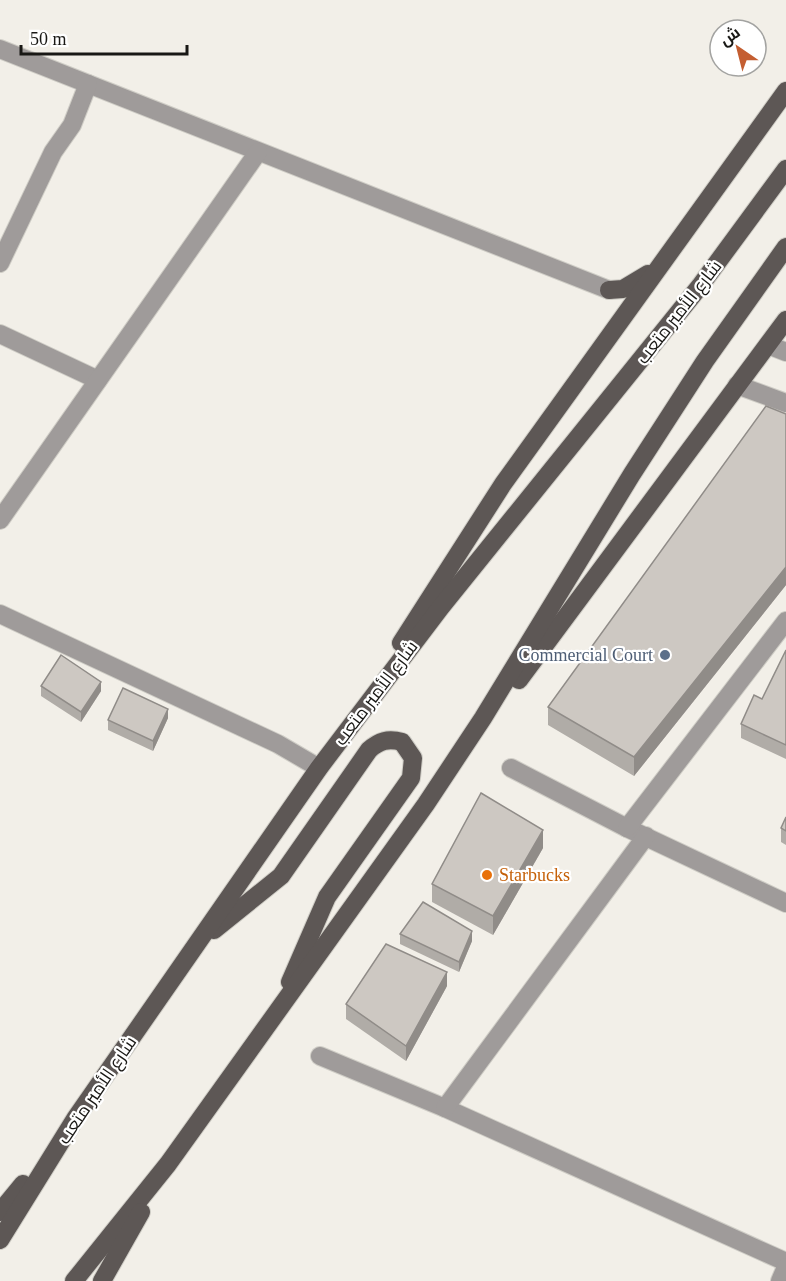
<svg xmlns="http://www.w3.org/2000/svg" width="786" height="1281" viewBox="0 0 786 1281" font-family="'Times New Roman',Cairo,serif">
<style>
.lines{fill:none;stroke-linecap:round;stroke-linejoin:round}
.minor-casing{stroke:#cfcdc6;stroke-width:20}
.major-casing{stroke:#cfcdc6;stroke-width:20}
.minor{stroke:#9f9b9a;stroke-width:18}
.major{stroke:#5d5755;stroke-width:18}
.wall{fill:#b0aca7}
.shaded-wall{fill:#908c88}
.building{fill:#cdc8c2;stroke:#908c88;stroke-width:1.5}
.service-dot{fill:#5c6f8a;stroke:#fff;stroke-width:2}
.food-dot{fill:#e8710a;stroke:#fff;stroke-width:2}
.labels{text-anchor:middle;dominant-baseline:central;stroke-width:4.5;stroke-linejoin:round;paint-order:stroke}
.street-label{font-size:18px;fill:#191815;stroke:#fff}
.service-label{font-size:18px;fill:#4e5e75;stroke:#fff;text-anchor:end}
.food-label{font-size:18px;fill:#c56008;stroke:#fff;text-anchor:start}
</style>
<rect width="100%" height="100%" fill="#f2efe8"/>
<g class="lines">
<g class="minor-casing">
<g id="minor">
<polyline points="0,49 609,290"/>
<polyline points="0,263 53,152 72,125 88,84"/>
<polyline points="0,334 98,380"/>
<polyline points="768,345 786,352"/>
<polyline points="737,385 786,403"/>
<polyline points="0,520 258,152"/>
<polyline points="0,614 278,744 319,768"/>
<polyline points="511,768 627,828 786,903"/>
<polyline points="627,828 786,621"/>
<polyline points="320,1056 445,1108 786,1262"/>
<polyline points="445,1108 646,836"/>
<polyline points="780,1281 786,1267"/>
</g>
</g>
<g class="major-casing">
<g id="major">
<polyline points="609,290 623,289 648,274"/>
<polyline points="401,643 503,484 786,91"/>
<polyline points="519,680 786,320"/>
<path d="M 214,930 L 281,876 L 369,750 C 379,741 388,738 402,742 L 413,758 L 411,778 L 327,897 L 290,982"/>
<polyline points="0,1212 23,1184"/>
<polyline points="0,1240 75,1119 319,768 441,607 700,286 786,169"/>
<polyline points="74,1281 168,1164 426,804 483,718 632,474 705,361 786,247"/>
<polyline points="102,1281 141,1212"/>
</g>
</g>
<use href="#minor" class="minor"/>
<use href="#major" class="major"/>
</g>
<g class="wall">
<polygon points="786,414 786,585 634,776 548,725 548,707"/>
<polygon points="786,650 786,759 741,738 741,724 762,699"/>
<polygon points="41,686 101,691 81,722 41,696"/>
<polygon points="168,718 153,751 108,730 108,720"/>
<polygon points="786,817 786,845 781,842 781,828"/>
<polygon points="543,848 493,935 432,902 432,884"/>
<polygon points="400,934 472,941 459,972 400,944"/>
<polygon points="447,986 406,1061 346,1019 346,1004"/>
</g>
<g class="shaded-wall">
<polygon points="786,567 786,585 634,776 634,757"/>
<polygon points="101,682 101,691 81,722 81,712"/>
<polygon points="168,709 168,718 153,751 153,741"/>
<polygon points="543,830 543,848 493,935 493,916"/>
<polygon points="472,931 472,941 459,972 459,962"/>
<polygon points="447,972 447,986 406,1061 406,1046"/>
</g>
<g class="building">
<polygon points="766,406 786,414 786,567 634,757 548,707"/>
<polygon points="786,650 786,745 741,724 754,695 762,699"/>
<polygon points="61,655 101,682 81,712 41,686"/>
<polygon points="123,688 168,709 153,741 108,720"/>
<polygon points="481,793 543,830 493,916 432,884"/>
<polygon points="786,817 786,831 781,828"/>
<polygon points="423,902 472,931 459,962 400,934"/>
<polygon points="386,944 447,972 406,1046 346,1004"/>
</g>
<circle class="service-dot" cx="665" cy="655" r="6"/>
<circle class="food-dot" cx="487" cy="875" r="6"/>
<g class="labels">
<g class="street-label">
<text transform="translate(679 312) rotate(-52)">شارع الأمير متعب</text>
<text transform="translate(376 693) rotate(-53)">شارع الأمير متعب</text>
<text transform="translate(97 1090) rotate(-56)">شارع الأمير متعب</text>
</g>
<g class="service-label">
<text x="653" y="655">Commercial Court</text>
</g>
<g class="food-label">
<text x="499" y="875">Starbucks</text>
</g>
</g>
<g transform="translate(738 48) rotate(325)"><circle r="28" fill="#ffffff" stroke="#a3a3a1" stroke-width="1.5"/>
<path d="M0-4.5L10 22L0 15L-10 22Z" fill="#c45e31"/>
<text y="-9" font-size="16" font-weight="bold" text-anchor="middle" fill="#191815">ش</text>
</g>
<path d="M21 45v9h166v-9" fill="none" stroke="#191815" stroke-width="3"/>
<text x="30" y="45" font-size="18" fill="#191815" stroke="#ffffff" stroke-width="4.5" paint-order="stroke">50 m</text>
</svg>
